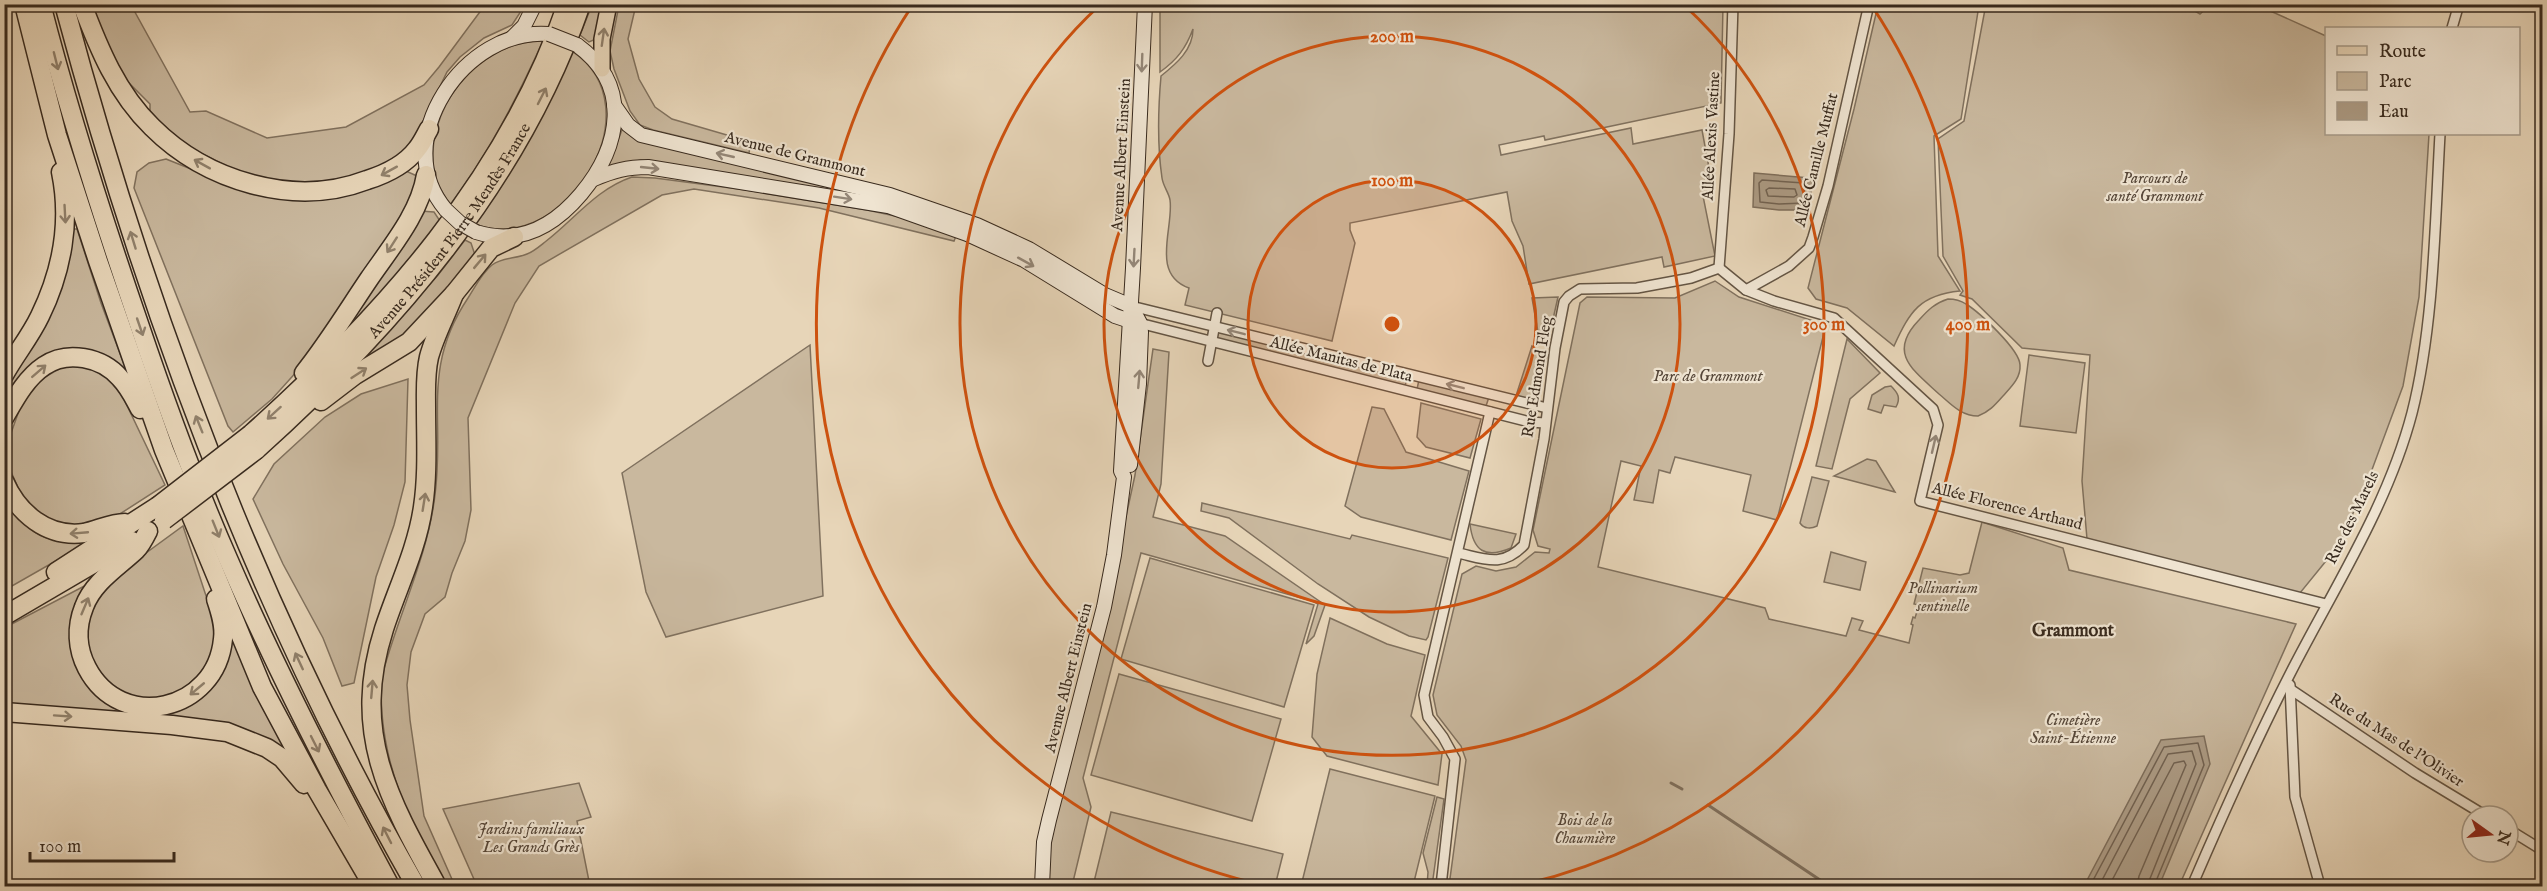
<svg xmlns="http://www.w3.org/2000/svg" width="2547" height="891" viewBox="0 0 2547 891" font-family="'IM FELL English',serif">
<style>
.green{fill:#c9b89e;stroke:#80715e;stroke-width:1.5}
.water{fill:#ac9b84;stroke:#7e6e5b;stroke-width:1.5}
.lines{fill:none;stroke-linecap:round;stroke-linejoin:round}
.shore{stroke:#726251;stroke-width:1.5}
.stream{stroke:#7e6e5b;stroke-width:3}
.street-casing{stroke:#645544;stroke-width:12}
.secondary-casing{stroke:#382a1e;stroke-width:16}
.primary-casing{stroke:#382a1e;stroke-width:18}
.highway-casing{stroke:#382a1e;stroke-width:21}
.street{stroke:#efe4d1;stroke-width:9}
.secondary{stroke:#efe4d1;stroke-width:14}
.primary{stroke:#e7d5b8;stroke-width:15}
.highway{stroke:#e7d5b8;stroke-width:18}
.secondary-bridge-casing{stroke:#382a1e;stroke-width:16;stroke-linecap:butt}
.highway-bridge-casing{stroke:#382a1e;stroke-width:21;stroke-linecap:butt}
.secondary-bridge{stroke:#efe4d1;stroke-width:14}
.highway-bridge{stroke:#e7d5b8;stroke-width:18}
.oneway{stroke:#90806b}
.oneway2{stroke:#948778}
.ring{fill:none;stroke:#ce520f;stroke-width:3}
.labels{text-anchor:middle;dominant-baseline:central;stroke-width:4.5;stroke-linejoin:round;paint-order:stroke}
.street-label{font-size:16px;fill:#382a1e;stroke:#efe4d1}
.park-label{font-size:16px;font-style:italic;fill:#554638;stroke:#efe4d1}
.neighbourhood-label{font-size:18px;font-weight:bold;fill:#382a1e;stroke:#efe4d1}
.centre{fill:#ce520f;stroke:#efe4d1;stroke-width:3}
.ring-label{font-size:18px;text-anchor:middle;font-weight:bold;fill:#ce520f;stroke:#efe4d1;stroke-width:4.5;stroke-linejoin:round;paint-order:stroke}
</style>
<rect width="100%" height="100%" fill="#e7d5b8"/>
<filter id="stains"><feTurbulence type="fractalNoise" baseFrequency=".00333" numOctaves="4"/><feColorMatrix values="0 0 0 0 .2 0 0 0 0 .09 0 0 0 0 .02 0 0 0 .5 -.17"/></filter>
<radialGradient id="worn" r=".72"><stop offset=".6" stop-color="#630" stop-opacity="0"/><stop offset="1" stop-color="#630" stop-opacity=".3"/></radialGradient>
<g class="green">
<polygon points="1986,4 2183,4 2200,14 2210,5 2257,5 2326,36 2326,134 2429,134 2419,297 2403,386 2370,475 2339,545 2300,593 2087,539 2082,481 2090,355 2022,348 1972,299 1960,295 1963,291 1943,256 1938,139 1964,121"/>
<polygon points="89,5 131,5 190,112 206,111 267,138 346,127 424,85 439,67 485,5 525,5 512,25 484,38 460,57 447,72 410,148 373,172 334,182 288,184 245,175 186,146 160,124 150,111 150,104 114,68"/>
<polygon points="592,5 604,5 596,39 589,42 580,35"/>
<polygon points="619,5 636,5 628,39 639,79 655,107 672,119 751,142 749,153 653,130 640,125 630,111 614,69 610,51"/>
<path d="M 1160,5 L 1723,5 L 1721,103 L 1545,140 L 1544,136 L 1499,145 L 1501,155 L 1631,128 L 1633,144 L 1702,130 L 1712,184 L 1703,196 L 1715,256 L 1664,267 L 1662,257 L 1529,284 L 1523,246 L 1512,221 L 1507,192 L 1350,223 L 1350,230 L 1355,243 L 1332,341 L 1185,305 L 1189,288 C 1150,274 1174,228 1170,200 C 1169,193 1163,186 1162,178 C 1157,144 1158,110 1161,76 C 1176,64 1193,50 1193,29 C 1186,48 1177,60 1160,72 Z"/>
<path d="M 1878,5 L 1979,5 L 1961,119 L 1934,136 L 1938,256 L 1960,291 C 1920,295 1910,311 1894,346 L 1847,308 L 1816,299 L 1808,288 L 1854,109 Z"/>
<path d="M 543,41 C 517,98 488,155 450,205 C 445,196 437,186 435,176 C 421,112 478,40 543,41 Z"/>
<path d="M 572,51 C 658,108 565,258 474,224 Z"/>
<polygon points="623,127 631,136 643,142 890,199 727,177 641,160 608,167"/>
<polygon points="166,159 211,177 330,195 370,189 406,171 417,176 409,205 378,258 299,369 272,399 233,432 228,426 134,188 137,172 149,163"/>
<path d="M 632,177 L 655,178 L 746,190 L 867,210 L 909,219 L 956,236 L 954,241 L 819,208 L 694,189 L 662,195 L 539,266 L 515,303 L 468,418 L 471,510 L 465,541 L 452,573 L 445,597 L 425,614 L 411,652 L 407,685 L 410,720 L 424,816 L 455,886 L 446,886 C 414,828 388,783 382,714 C 381,700 380,682 384,669 C 400,611 428,555 435,495 C 445,419 421,368 468,298 C 475,287 482,273 492,265 C 503,257 515,259 527,254 C 533,252 540,246 545,242 C 574,220 596,189 632,177 Z"/>
<polygon points="420,211 434,212 440,221 382,293 335,343"/>
<polygon points="73,229 77,229 101,303 130,380 74,353 5,403 5,388"/>
<polygon points="465,240 471,243 475,255 438,306 395,347 344,377 438,275"/>
<polygon points="1715,281 1739,297 1826,325 1777,520 1743,511 1751,475 1675,457 1670,473 1659,470 1653,503 1634,500 1641,466 1621,461 1598,567 1765,608 1769,619 1846,636 1852,618 1863,621 1859,630 1909,643 1913,625 1911,624 1913,617 1915,618 1919,605 1914,604 1923,568 1960,575 1969,573 1982,522 2063,548 2069,570 2296,624 2179,886 1449,886 1466,760 1461,746 1437,715 1433,695 1462,574 1476,566 1496,571 1516,567 1535,552 1549,553 1550,549 1538,546 1533,530 1580,303 1587,297 1675,298"/>
<polygon points="1558,297 1549,337 1539,338 1532,298"/>
<path d="M 1948,299 C 1955,299 1960,300 1966,304 C 1979,312 2020,350 2020,365 C 2021,378 2011,387 2003,396 C 1995,405 1989,412 1978,416 C 1961,416 1951,404 1939,394 C 1913,370 1887,353 1919,320 C 1928,310 1935,303 1948,299 Z"/>
<polygon points="1217,331 1407,378 1405,386 1215,339"/>
<polygon points="1847,339 1880,373 1850,399 1832,469 1816,466"/>
<polygon points="810,345 823,596 666,637 646,592 622,473"/>
<polygon points="1532,346 1547,356 1536,400 1516,396"/>
<polygon points="1153,349 1169,352 1161,484 1153,517 1225,536 1325,605 1314,636 1306,644 1318,604 1312,601 1141,553 1083,778 1091,807 1072,886 1047,886 1051,833 1124,526 1135,475"/>
<polygon points="2029,355 2085,363 2076,433 2020,426"/>
<polygon points="81,365 102,372 121,393 165,485 112,519 63,527 51,523 23,499 9,467 10,436 21,405 35,383 62,367"/>
<polygon points="408,379 405,482 394,525 376,577 354,683 342,686 323,638 283,564 253,499 274,464 325,417 361,394"/>
<polygon points="1419,380 1489,397 1486,406 1417,389"/>
<path d="M 1891,386 C 1898,393 1901,398 1896,407 L 1884,405 L 1881,413 L 1868,409 L 1872,395 L 1885,387 Z"/>
<polygon points="1421,403 1481,419 1470,458 1426,447 1417,437"/>
<polygon points="1372,407 1384,409 1406,452 1469,471 1451,540 1361,517 1345,506"/>
<polygon points="1867,459 1876,461 1895,492 1834,476"/>
<path d="M 1812,477 L 1829,481 L 1817,526 C 1811,529 1804,529 1800,523 Z"/>
<path d="M 4,500 C 30,536 46,544 89,542 L 5,590 Z"/>
<polygon points="1202,503 1350,539 1352,535 1448,558 1428,637 1426,640 1409,636 1369,617 1318,584 1229,518 1201,511"/>
<path d="M 1470,524 L 1516,534 L 1511,548 C 1485,559 1473,551 1470,524 Z"/>
<polygon points="183,526 215,623 213,652 206,668 176,696 146,699 119,693 96,670 87,644 89,612 100,594 120,572"/>
<polygon points="1831,552 1866,562 1860,590 1824,582"/>
<polygon points="1150,558 1314,605 1284,707 1121,659"/>
<polygon points="92,582 77,612 101,694 175,709 232,636 287,754 268,741 5,707 4,628"/>
<polygon points="1330,618 1387,644 1425,655 1411,716 1442,754 1438,785 1327,756 1312,737 1317,674"/>
<polygon points="1119,674 1281,719 1252,821 1091,775"/>
<polygon points="1330,769 1435,796 1413,886 1301,886"/>
<polygon points="579,783 591,817 577,821 590,886 477,886 443,809"/>
<polygon points="1437,797 1444,799 1432,886 1427,886 1428,872 1423,853"/>
<polygon points="1111,812 1283,854 1275,886 1093,886"/>
</g>
<g class="water">
<polygon points="1754,173 1810,178 1812,182 1809,210 1779,210 1753,207"/>
<polygon points="2204,736 2210,764 2159,886 2084,886 2161,740"/>
</g>
<g class="lines">
<g class="shore">
<polygon points="1762,180 1804,183 1804,203 1779,204 1760,202 1759,183"/>
<polygon points="1769,188 1795,189 1797,195 1794,197 1768,196 1766,190"/>
<polyline points="2090,886 2164,747 2198,743 2204,765 2154,886"/>
<polyline points="2099,886 2168,754 2192,751 2196,764 2147,886"/>
<polyline points="2109,886 2174,763 2184,761 2186,765 2139,876 2137,886"/>
</g>
<g class="stream">
<polyline points="1671,783 1682,789"/>
<polyline points="1708,805 1829,886"/>
</g>
<g class="street-casing">
<g id="street">
<polyline points="2452,28 2459,4"/>
<polyline points="1719,268 1746,290 1774,301 1834,318 1933,409 1938,425 1920,501 2326,604"/>
<polyline points="1719,268 1729,134 1733,4"/>
<polyline points="1746,290 1789,266 1809,248 1813,237 1828,186 1869,4"/>
<polyline points="1131,306 1547,408"/>
<polyline points="1135,322 1530,422 1545,423"/>
<polyline points="1208,361 1217,313"/>
<path d="M 1458,553 C 1485,559 1502,568 1524,545 L 1544,439 L 1555,348 L 1564,302 L 1569,296 L 1580,289 L 1637,288 L 1691,278 L 1719,268"/>
<polyline points="2290,685 2295,797 2320,886"/>
<polyline points="2290,689 2415,773 2486,816"/>
<polyline points="2508,829 2542,850"/>
<polyline points="1441,886 1455,759 1443,737 1428,717 1424,695 1490,412"/>
<path d="M 2192,886 C 2223,814 2255,742 2291,672 C 2334,588 2388,505 2412,413 C 2434,326 2435,223 2440,134"/>
</g>
</g>
<g class="secondary-casing">
<g id="secondary">
<polyline points="512,38 524,26 535,4"/>
<polyline points="614,105 628,125 641,135 890,195 977,225 1029,249 1105,295 1131,306 1140,323 1141,332 1139,384 1130,465"/>
<path d="M 594,179 C 613,171 627,167 648,167 L 888,206 L 967,234 L 1024,260 L 1115,316 L 1130,321"/>
<path d="M 446,210 C 387,141 465,27 549,34"/>
<path d="M 476,232 C 520,246 554,226 581,194 C 621,146 632,85 577,45"/>
<polyline points="1042,886 1044,842 1049,820 1104,607 1114,555 1124,477 1121,471 1133,268 1145,4"/>
</g>
</g>
<g class="primary-casing">
<polyline id="primary" points="602,69 602,39 609,4"/>
</g>
<g class="highway-casing">
<g id="highway">
<polyline points="24,4 57,135 98,261 164,450 262,687 317,790 373,886"/>
<path d="M 41,4 C 69,113 103,219 139,324 C 166,404 195,484 229,561 C 277,672 333,780 390,886"/>
<path d="M 64,4 C 146,311 258,611 416,886"/>
<path d="M 82,4 C 99,49 117,93 152,127 C 206,181 294,208 367,180 C 386,174 405,165 417,149 C 422,143 425,136 429,129"/>
<path d="M 304,373 C 328,343 348,310 369,279 C 391,247 420,213 426,175"/>
<path d="M 4,375 C 15,355 30,337 40,316 C 62,271 71,221 61,172"/>
<polyline points="321,401 355,375 409,342 454,294 491,248 514,237"/>
<path d="M 4,418 C 15,399 26,378 44,366 C 67,350 102,357 120,378 C 129,387 134,398 140,409"/>
<path d="M 251,434 C 383,316 509,176 567,4"/>
<path id="s1" d="M 256,450 C 393,327 520,181 581,4"/>
<path d="M 4,481 C 18,513 47,538 84,533 C 98,530 111,523 125,523"/>
<path d="M 148,531 C 145,537 141,545 136,550 C 118,567 93,582 84,607 C 76,627 77,649 87,668 C 121,733 216,712 223,639 C 225,626 220,611 216,599"/>
<polyline points="56,572 158,506"/>
<polyline points="4,616 132,541"/>
<polyline points="4,712 172,725 227,732 267,748 282,758 304,784"/>
<path d="M 437,886 C 388,798 351,732 384,629 C 397,589 417,549 423,507 C 428,474 426,441 426,407 C 426,391 425,374 429,357 C 435,335 446,315 454,294"/>
</g>
</g>
<use href="#street" class="street"/>
<use href="#secondary" class="secondary"/>
<use href="#primary" class="primary"/>
<use href="#highway" class="highway"/>
<g class="secondary-bridge-casing">
<g id="secondary-bridge">
<polyline points="549,34 577,45"/>
<polyline points="446,210 460,223 476,232"/>
</g>
</g>
<g class="highway-bridge-casing">
<g id="highway-bridge">
<polyline points="158,506 251,434"/>
<polyline points="164,520 256,450"/>
</g>
</g>
<use href="#secondary-bridge" class="secondary-bridge"/>
<use href="#highway-bridge" class="highway-bridge"/>
</g>
<defs><path id="oneway-shaft" d="M-6 0H5M1.5-3L5.5 0L1.5 3" fill="none" stroke-width="1.6" stroke-linecap="round" stroke-linejoin="round" transform="scale(1.5)"/></defs>
<g class="oneway">
<use href="#oneway-shaft" transform="translate(603 37) rotate(-82)"/>
<use href="#oneway-shaft" transform="translate(56 61) rotate(76)"/>
<use href="#oneway-shaft" transform="translate(542 96) rotate(-63)"/>
<use href="#oneway-shaft" transform="translate(202 164) rotate(-151)"/>
<use href="#oneway-shaft" transform="translate(389 171) rotate(151)"/>
<use href="#oneway-shaft" transform="translate(65 214) rotate(87)"/>
<use href="#oneway-shaft" transform="translate(133 240) rotate(-107)"/>
<use href="#oneway-shaft" transform="translate(392 245) rotate(123)"/>
<use href="#oneway-shaft" transform="translate(480 261) rotate(-50)"/>
<use href="#oneway-shaft" transform="translate(140 327) rotate(71)"/>
<use href="#oneway-shaft" transform="translate(39 371) rotate(-41)"/>
<use href="#oneway-shaft" transform="translate(359 373) rotate(-33)"/>
<use href="#oneway-shaft" transform="translate(274 413) rotate(138)"/>
<use href="#oneway-shaft" transform="translate(199 424) rotate(-112)"/>
<use href="#oneway-shaft" transform="translate(424 502) rotate(-81)"/>
<use href="#oneway-shaft" transform="translate(216 529) rotate(68)"/>
<use href="#oneway-shaft" transform="translate(79 533) rotate(175)"/>
<use href="#oneway-shaft" transform="translate(85 606) rotate(-67)"/>
<use href="#oneway-shaft" transform="translate(299 661) rotate(-115)"/>
<use href="#oneway-shaft" transform="translate(197 689) rotate(140)"/>
<use href="#oneway-shaft" transform="translate(372 689) rotate(-85)"/>
<use href="#oneway-shaft" transform="translate(63 716) rotate(4)"/>
<use href="#oneway-shaft" transform="translate(315 744) rotate(63)"/>
<use href="#oneway-shaft" transform="translate(387 835) rotate(-117)"/>
</g>
<g class="oneway2">
<use href="#oneway-shaft" transform="translate(1142 63) rotate(92)"/>
<use href="#oneway-shaft" transform="translate(725 155) rotate(-167)"/>
<use href="#oneway-shaft" transform="translate(650 168) rotate(6)"/>
<use href="#oneway-shaft" transform="translate(843 198) rotate(9)"/>
<use href="#oneway-shaft" transform="translate(1134 258) rotate(93)"/>
<use href="#oneway-shaft" transform="translate(1026 262) rotate(29)"/>
<use href="#oneway-shaft" transform="translate(1236 332) rotate(-166)"/>
<use href="#oneway-shaft" transform="translate(1139 379) rotate(-85)"/>
<use href="#oneway-shaft" transform="translate(1455 386) rotate(-166)"/>
<use href="#oneway-shaft" transform="translate(1934 444) rotate(-77)"/>
</g>
<circle cx="1392" cy="324" r="144" fill="#ce520f" fill-opacity=".12"/>
<g class="ring">
<circle cx="1392" cy="324" r="144"/>
<circle cx="1392" cy="324" r="288"/>
<path d="M1684 5A432 432 0 1 1 1100 5"/>
<path d="M1267 886A576 576 0 0 1 912 6M1872 6A576 576 0 0 1 1517 886"/>
</g>
<g class="labels">
<g class="street-label">
<text transform="translate(1712 136) rotate(-87)">Allée Alexis Vastine</text>
<text transform="translate(795 155) rotate(14)">Avenue de Grammont</text>
<text transform="translate(1122 155) rotate(-87)">Avenue Albert Einstein</text>
<text transform="translate(1817 160) rotate(-76)">Allée Camille Muffat</text>
<text stroke="none"><textPath href="#s1" startOffset="294">Avenue Président Pierre Mendès France</textPath></text>
<text transform="translate(1341 360) rotate(14)">Allée Manitas de Plata</text>
<text transform="translate(1538 377) rotate(-81)">Rue Edmond Fleg</text>
<text transform="translate(2007 507) rotate(14)">Allée Florence Arthaud</text>
<text transform="translate(2353 518) rotate(-64)">Rue des Marels</text>
<text transform="translate(1069 678) rotate(-76)">Avenue Albert Einstein</text>
<text transform="translate(2396 741) rotate(33)">Rue du Mas de l'Olivier</text>
</g>
<g class="park-label">
<text x="2155" y="179">Parcours de<tspan x="2155" dy="18">santé Grammont</tspan></text>
<text x="1708" y="377">Parc de Grammont</text>
<text x="1943" y="589">Pollinarium<tspan x="1943" dy="18">sentinelle</tspan></text>
<text x="2073" y="721">Cimetière<tspan x="2073" dy="18">Saint-Étienne</tspan></text>
<text x="1585" y="821">Bois de la<tspan x="1585" dy="18">Chaumière</tspan></text>
<text x="531" y="830">Jardins familiaux<tspan x="531" dy="18">Les Grands Grès</tspan></text>
</g>
<g class="neighbourhood-label">
<text x="2073" y="631">Grammont</text>
</g>
</g>
<circle cx="1392" cy="324" r="9" class="centre"/>
<g class="ring-label">
<text x="1392" y="42">200 m</text>
<text x="1392" y="186">100 m</text>
<text x="1824" y="330">300 m</text>
<text x="1968" y="330">400 m</text>
</g>
<rect width="2547" height="891" fill="none" stroke="#e7d5b8" stroke-width="24"/>
<rect x="6" y="6" width="2535" height="879" fill="none" stroke="#382a1e" stroke-width="3"/>
<rect x="12" y="12" width="2523" height="867" fill="none" stroke="#382a1e" stroke-width="1.5"/>
<rect x="2325" y="27" width="195" height="108" fill="#efe4d1" stroke="#a69a89" stroke-width="1.5"/>
<rect x="2337" y="46" width="30" height="9" fill="#e7d5b8" stroke="#a69a89" stroke-width="1.5"/>
<text x="2379" y="57" font-size="18" fill="#382a1e">Route</text>
<rect x="2337" y="72" width="30" height="18" fill="#c9b89e" stroke="#a69a89" stroke-width="1.5"/>
<text x="2379" y="87" font-size="18" fill="#382a1e">Parc</text>
<rect x="2337" y="102" width="30" height="18" fill="#ac9b84" stroke="#a69a89" stroke-width="1.5"/>
<text x="2379" y="117" font-size="18" fill="#382a1e">Eau</text>
<g transform="translate(2490 834) rotate(105)"><circle r="28" fill="#efe4d1" stroke="#a69a89" stroke-width="1.5"/>
<path d="M0-4.5L10 22L0 15L-10 22Z" fill="#8f2418"/>
<text y="-9" font-size="16" font-weight="bold" text-anchor="middle" fill="#382a1e">N</text>
</g>
<path d="M30 852v9h144v-9" fill="none" stroke="#382a1e" stroke-width="3"/>
<text x="39" y="852" font-size="18" fill="#382a1e" stroke="#efe4d1" stroke-width="4.5" paint-order="stroke">100 m</text>
<rect width="100%" height="100%" filter="url(#stains)"/>
<rect width="100%" height="100%" fill="url(#worn)"/>
</svg>
